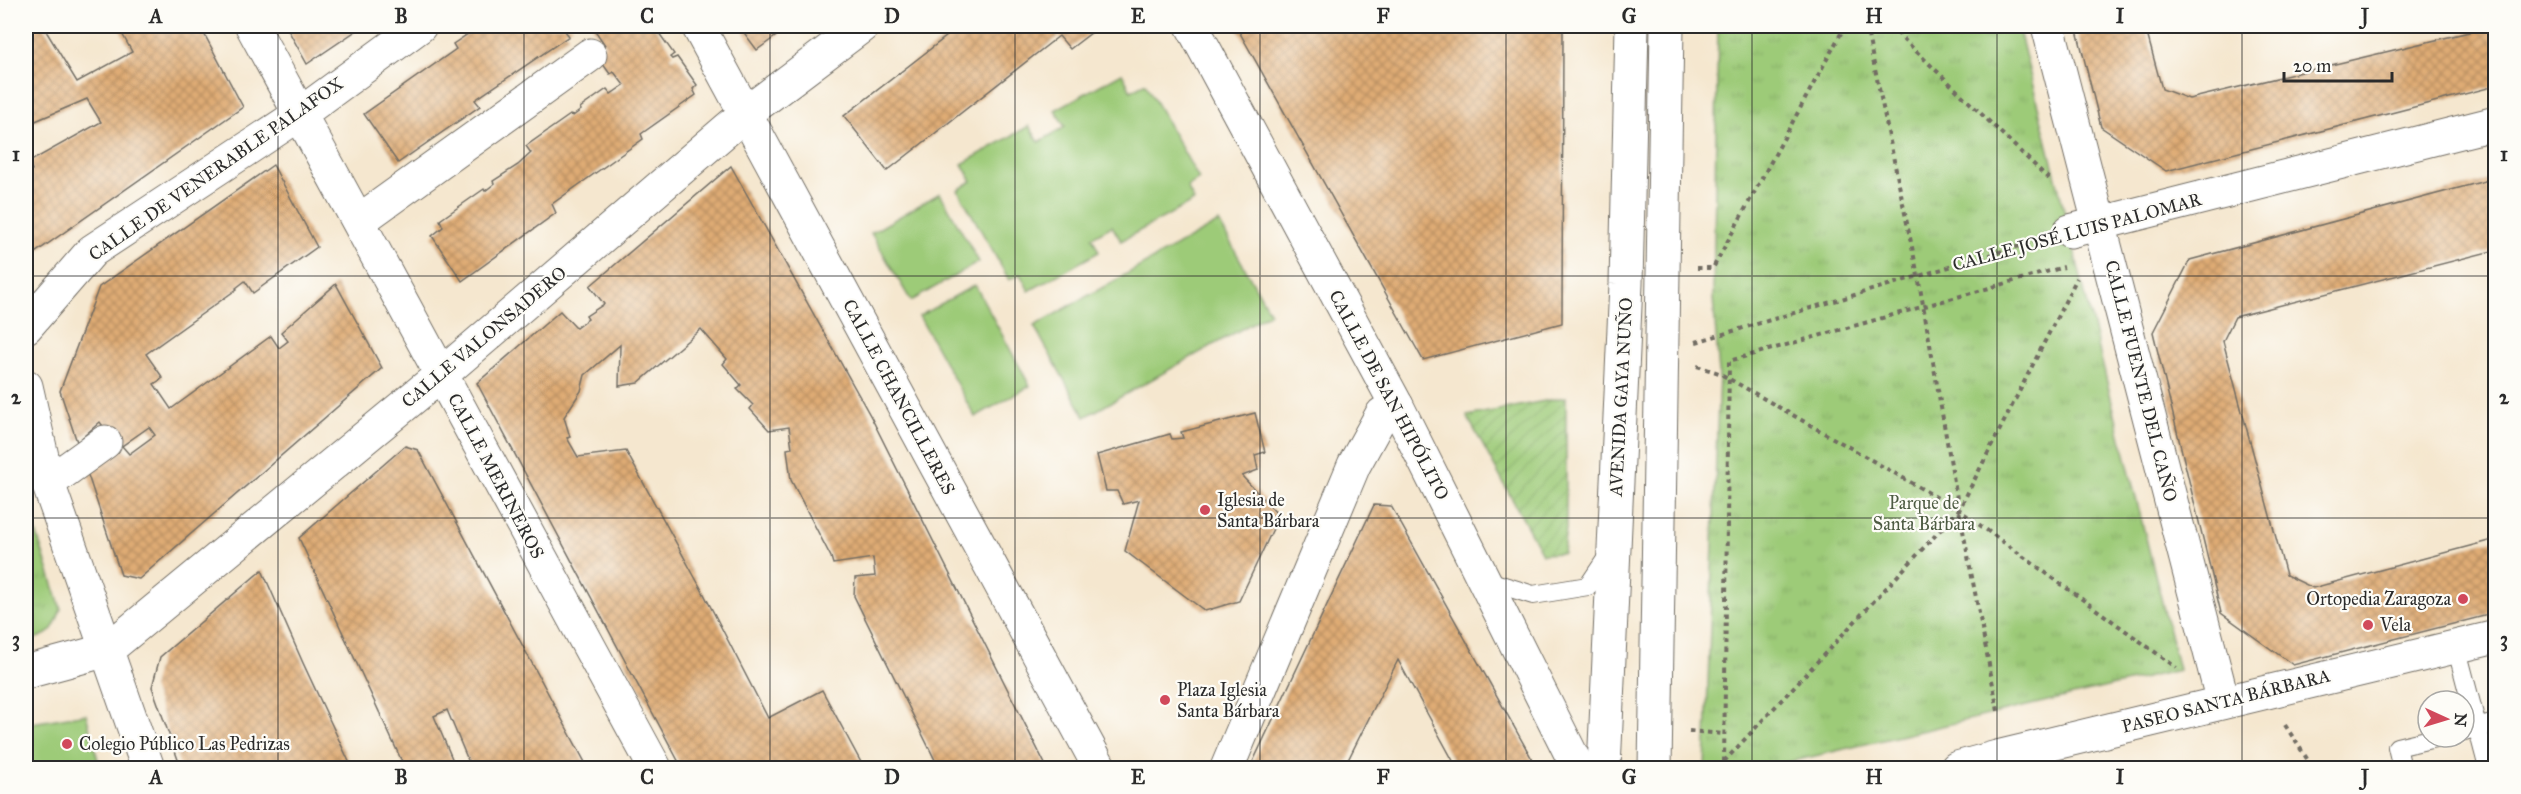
<svg xmlns="http://www.w3.org/2000/svg" width="2521" height="794" viewBox="0 0 2521 794" font-family="'IM FELL Great Primer',serif">
<style>
.grass{fill:#9dcb78;stroke:#647b52;stroke-width:1.5}
.park{fill:url(#park-tufts);stroke:#647b52;stroke-width:1.5}
.garden{fill:url(#garden-furrows);stroke:#647b52;stroke-width:1.5}
.building{fill:url(#building-cross-hatch);fill-rule:evenodd}
.lines{fill:none;stroke-linecap:round;stroke-linejoin:round}
.lane-casing{stroke:#726d64;stroke-width:20}
.street-casing{stroke:#726d64;stroke-width:35}
.path{stroke:#726d64;stroke-width:4;stroke-dasharray:4.5 4.5;stroke-linecap:butt}
.lane{stroke:#fff;stroke-width:18}
.street{stroke:#fff;stroke-width:33}
.grid{fill:none;stroke:#2b2b2b;stroke-width:1.5;stroke-opacity:0.55}
.poi-dot{fill:#d1495b;stroke:#fdfcf7;stroke-width:2}
.labels{text-anchor:middle;dominant-baseline:central;stroke-width:4.5;stroke-linejoin:round;paint-order:stroke}
.street-label{font-size:18px;fill:#2b2b2b;stroke:#fdfcf7}
.poi-label{font-size:18px;fill:#2b2b2b;stroke:#fdfcf7;text-anchor:start}
.park-label{font-size:18px;fill:#4d5b42;stroke:#fdfcf7}
.neatline{fill:none;stroke:#2b2b2b;stroke-width:2}
.grid-label{font-size:20px;text-anchor:middle;font-weight:bold;fill:#2b2b2b}
</style>
<defs>
<pattern id="park-tufts" width="24" height="20" patternUnits="userSpaceOnUse" patternTransform="scale(1.5)"><rect width="24" height="20" fill="#9dcb78"/><path d="M3 7l-1-3M5 7V3M7 7l1-3M15 17l-1-3M17 17v-4M19 17l1-3" fill="none" stroke="#87ae68"/></pattern>
<pattern id="garden-furrows" width="10" height="10" patternUnits="userSpaceOnUse" patternTransform="scale(1.5)"><rect width="10" height="10" fill="#9dcb78"/><path d="M-1 1l2-2M0 10L10 0M9 11l2-2" fill="none" stroke="#87ae68"/></pattern>
<pattern id="building-cross-hatch" width="8" height="8" patternUnits="userSpaceOnUse" patternTransform="scale(1.5)"><rect width="8" height="8" fill="#dfac75"/><path d="M0 0l8 8M0 8l8-8" fill="none" stroke="#b58c60"/></pattern>
</defs>
<rect width="100%" height="100%" fill="#fdfcf7"/>
<filter id="ink" filterUnits="userSpaceOnUse"><feTurbulence type="fractalNoise" baseFrequency=".0167" numOctaves="2"/><feDisplacementMap in="SourceGraphic" scale="12" xChannelSelector="R" yChannelSelector="G"/><feConvolveMatrix kernelMatrix="1 2 1 2 8 2 1 2 1" color-interpolation-filters="sRGB"/></filter>
<filter id="wash" filterUnits="userSpaceOnUse"><feTurbulence type="fractalNoise" baseFrequency=".008" numOctaves="4" result="noise"/><feDisplacementMap in="SourceGraphic" scale="24" xChannelSelector="R" yChannelSelector="G"/><feGaussianBlur stdDeviation="1.35" result="paint"/><feColorMatrix in="noise" values="0 0 0 0 0 0 0 0 0 0 0 0 0 0 0 0 0 1.4 0 .05"/><feComposite in="paint" operator="in"/></filter>
<g filter="url(#wash)">
<rect width="100%" height="100%" fill="#f5e7cf"/>
<g class="grass">
<polygon points="1122,73 1131,91 1145,83 1199,179 1187,187 1194,201 1121,241 1112,226 1092,237 1099,252 1029,291 1020,274 1009,280 958,190 972,181 962,164 1029,126 1039,142 1065,127 1055,110"/>
<polygon points="940,193 979,262 911,301 871,233"/>
<polygon points="1219,222 1270,313 1085,417 1034,326"/>
<polygon points="975,285 1030,386 975,417 919,316"/>
<polygon points="86,714 100,768 26,768 26,724"/>
</g>
<g class="park">
<polygon points="1718,26 2018,26 2179,670 1764,768 1705,768 1719,373 1713,298"/>
<path d="M 26,501 L 61,609 C 52,633 51,635 26,641 Z"/>
</g>
<polygon class="garden" points="1566,397 1566,528 1563,553 1542,554 1467,416"/>
<g id="blocks">
<g class="building">
<polygon points="26,26 43,26 77,82 132,52 118,26 200,26 243,107 26,259 26,173 32,170 29,162 101,122 87,99 26,125"/>
<polygon points="286,26 363,26 307,64"/>
<polygon points="480,26 573,26 565,31 569,36 475,100 480,106 398,163 364,114 456,49 453,44"/>
<polygon points="592,26 654,26 674,54 670,57 672,59 677,57 697,85 693,89 696,95 641,134 643,139 552,204 556,213 462,281 432,236 443,227 440,220 484,189 485,191 494,184 493,181 518,165 531,153 526,146 570,115 573,116 581,110 580,108 607,89 611,94 624,85 614,72 610,74 595,53 605,45"/>
<polygon points="739,26 790,26 757,50"/>
<polygon points="960,26 1100,26 1070,49 1059,36 887,171 844,116"/>
<polygon points="1236,26 1563,26 1562,323 1423,360"/>
<polygon points="2076,26 2145,26 2162,89 2189,99 2469,32 2472,26 2496,26 2496,86 2166,171 2101,127"/>
<path d="M 273,165 L 317,247 L 253,293 L 245,281 L 236,288 L 237,289 L 146,354 L 163,378 L 154,384 L 171,409 L 271,336 L 279,348 L 288,341 L 281,332 L 336,284 L 382,368 L 139,579 L 121,575 L 87,472 L 119,448 L 100,422 L 77,442 L 60,391 L 99,287 ZM 149,427 L 155,435 L 129,454 L 122,446 Z"/>
<polygon points="731,166 871,417 1047,768 939,768 854,596 855,578 875,576 873,558 833,564 831,557 791,480 787,449 792,448 789,427 769,430 750,409 753,405 737,389 741,385 723,364 727,359 701,329 638,383 619,386 620,345 585,375 581,391 564,417 570,437 567,438 578,457 626,451 704,594 768,718 822,690 864,768 682,768 477,383 560,311 576,328 588,319 586,316 604,304 590,286"/>
<polygon points="2496,178 2496,250 2235,317 2223,341 2286,575 2313,588 2496,539 2496,613 2293,665 2221,613 2153,332 2190,260"/>
<polygon points="1255,413 1265,452 1255,455 1258,470 1242,476 1279,516 1239,601 1205,611 1125,551 1139,500 1123,504 1117,491 1106,491 1097,455 1170,434 1172,439 1183,438 1181,432"/>
<polygon points="405,446 418,450 588,768 460,768 470,765 447,710 434,716 456,768 405,768 299,538"/>
<polygon points="1374,505 1391,506 1537,768 1457,768 1398,660 1344,768 1250,768"/>
<polygon points="262,570 303,663 352,768 181,768 152,687 160,657"/>
</g>
</g>
</g>
<g filter="url(#ink)">
<use href="#blocks" fill-opacity="0" stroke="#726d64" stroke-width="1.5"/>
<g class="lines">
<g class="lane-casing">
<g id="lane">
<polyline points="1485,580 1533,595 1588,586 1610,553"/>
<polyline points="2456,646 2488,768"/>
<polyline points="2464,731 2496,723"/>
<polyline points="2402,768 2397,747 2439,737"/>
</g>
</g>
<g class="street-casing">
<g id="street">
<polyline points="252,26 655,768"/>
<polyline points="698,26 1100,768"/>
<polyline points="1192,26 1397,406 1578,768"/>
<polyline points="2048,26 2223,702"/>
<polyline points="359,221 590,55"/>
<polyline points="2070,231 2496,123"/>
<polyline points="26,327 92,251 300,114 420,26"/>
<polyline points="26,386 48,483 148,768"/>
<polyline points="48,483 105,442"/>
<polyline points="26,672 107,650 441,375 745,114 862,26"/>
<polyline points="1227,768 1354,465 1382,414 1397,406"/>
<polyline points="1604,768 1626,284 1632,26"/>
<polyline points="1655,768 1667,26"/>
<polyline points="1957,768 1997,757 2496,637"/>
</g>
</g>
<g class="path">
<polyline points="1866,26 1918,276 1959,510 1998,711"/>
<polyline points="1890,26 2050,180"/>
<polyline points="1697,268 1713,268 1845,26"/>
<polyline points="1696,342 2037,241"/>
<polyline points="1697,366 1719,373 1959,510 2177,668"/>
<polyline points="2285,725 2313,768"/>
<polyline points="1689,731 1724,734"/>
<polyline points="1724,762 1729,361 2064,267"/>
<polyline points="1718,768 1959,510 2077,278"/>
</g>
<use href="#lane" class="lane"/>
<use href="#street" class="street"/>
</g>
</g>
<path class="grid" d="M 278,26 L 278,768M 524,26 L 524,768M 770,26 L 770,768M 1015,26 L 1015,768M 1260,26 L 1260,768M 1506,26 L 1506,768M 1752,26 L 1752,768M 1997,26 L 1997,768M 2242,26 L 2242,768M 26,276 L 2496,276M 26,518 L 2496,518"/>
<g class="poi-dot">
<circle cx="1205" cy="510" r="6"/>
<circle cx="2463" cy="599" r="6"/>
<circle cx="2368" cy="625" r="6"/>
<circle cx="1165" cy="700" r="6"/>
<circle cx="67" cy="744" r="6"/>
</g>
<g class="labels">
<g class="street-label">
<text transform="translate(216 169) rotate(-35)">CALLE DE VENERABLE PALAFOX</text>
<text transform="translate(2077 232) rotate(-15)">CALLE JOSÉ LUIS PALOMAR</text>
<text transform="translate(484 337) rotate(-40)">CALLE VALONSADERO</text>
<text transform="translate(2141 381) rotate(76)">CALLE FUENTE DEL CAÑO</text>
<text transform="translate(1389 395) rotate(62)">CALLE DE SAN HIPÓLITO</text>
<text transform="translate(899 397) rotate(62)">CALLE CHANCILLERES</text>
<text transform="translate(1621 397) rotate(-87)">AVENIDA GAYA NUÑO</text>
<text transform="translate(496 476) rotate(62)">CALLE MERINEROS</text>
<text transform="translate(2226 701) rotate(-14)">PASEO SANTA BÁRBARA</text>
</g>
<g class="poi-label">
<text x="1217" y="500">Iglesia de<tspan x="1217" dy="21">Santa Bárbara</tspan></text>
<text x="2451" y="599" text-anchor="end">Ortopedia Zaragoza</text>
<text x="2380" y="625">Vela</text>
<text x="1177" y="690">Plaza Iglesia<tspan x="1177" dy="21">Santa Bárbara</tspan></text>
<text x="79" y="744">Colegio Público Las Pedrizas</text>
</g>
<g class="park-label">
<text x="1924" y="503">Parque de<tspan x="1924" dy="21">Santa Bárbara</tspan></text>
</g>
</g>
<rect width="2521" height="794" fill="none" stroke="#fdfcf7" stroke-width="66"/>
<g transform="translate(2446 719) rotate(94)"><circle r="28" fill="#fdfcf7" stroke="#a9a8a5" stroke-width="1.5"/>
<path d="M0-4.5L10 22L0 15L-10 22Z" fill="#d1495b"/>
<text y="-9" font-size="16" font-weight="bold" text-anchor="middle" fill="#2b2b2b">N</text>
</g>
<path d="M2284 72v9h108v-9" fill="none" stroke="#2b2b2b" stroke-width="3"/>
<text x="2293" y="72" font-size="18" fill="#2b2b2b" stroke="#fdfcf7" stroke-width="4.5" paint-order="stroke">20 m</text>
<rect x="33" y="33" width="2455" height="728" class="neatline"/>
<g class="grid-label">
<text x="156" y="23">A</text>
<text x="401" y="23">B</text>
<text x="647" y="23">C</text>
<text x="892" y="23">D</text>
<text x="1138" y="23">E</text>
<text x="1383" y="23">F</text>
<text x="1629" y="23">G</text>
<text x="1874" y="23">H</text>
<text x="2120" y="23">I</text>
<text x="2365" y="23">J</text>
<text x="16" y="161">1</text>
<text x="2504" y="161">1</text>
<text x="16" y="404">2</text>
<text x="2504" y="404">2</text>
<text x="16" y="646">3</text>
<text x="2504" y="646">3</text>
<text x="156" y="784">A</text>
<text x="401" y="784">B</text>
<text x="647" y="784">C</text>
<text x="892" y="784">D</text>
<text x="1138" y="784">E</text>
<text x="1383" y="784">F</text>
<text x="1629" y="784">G</text>
<text x="1874" y="784">H</text>
<text x="2120" y="784">I</text>
<text x="2365" y="784">J</text>
</g>
</svg>
